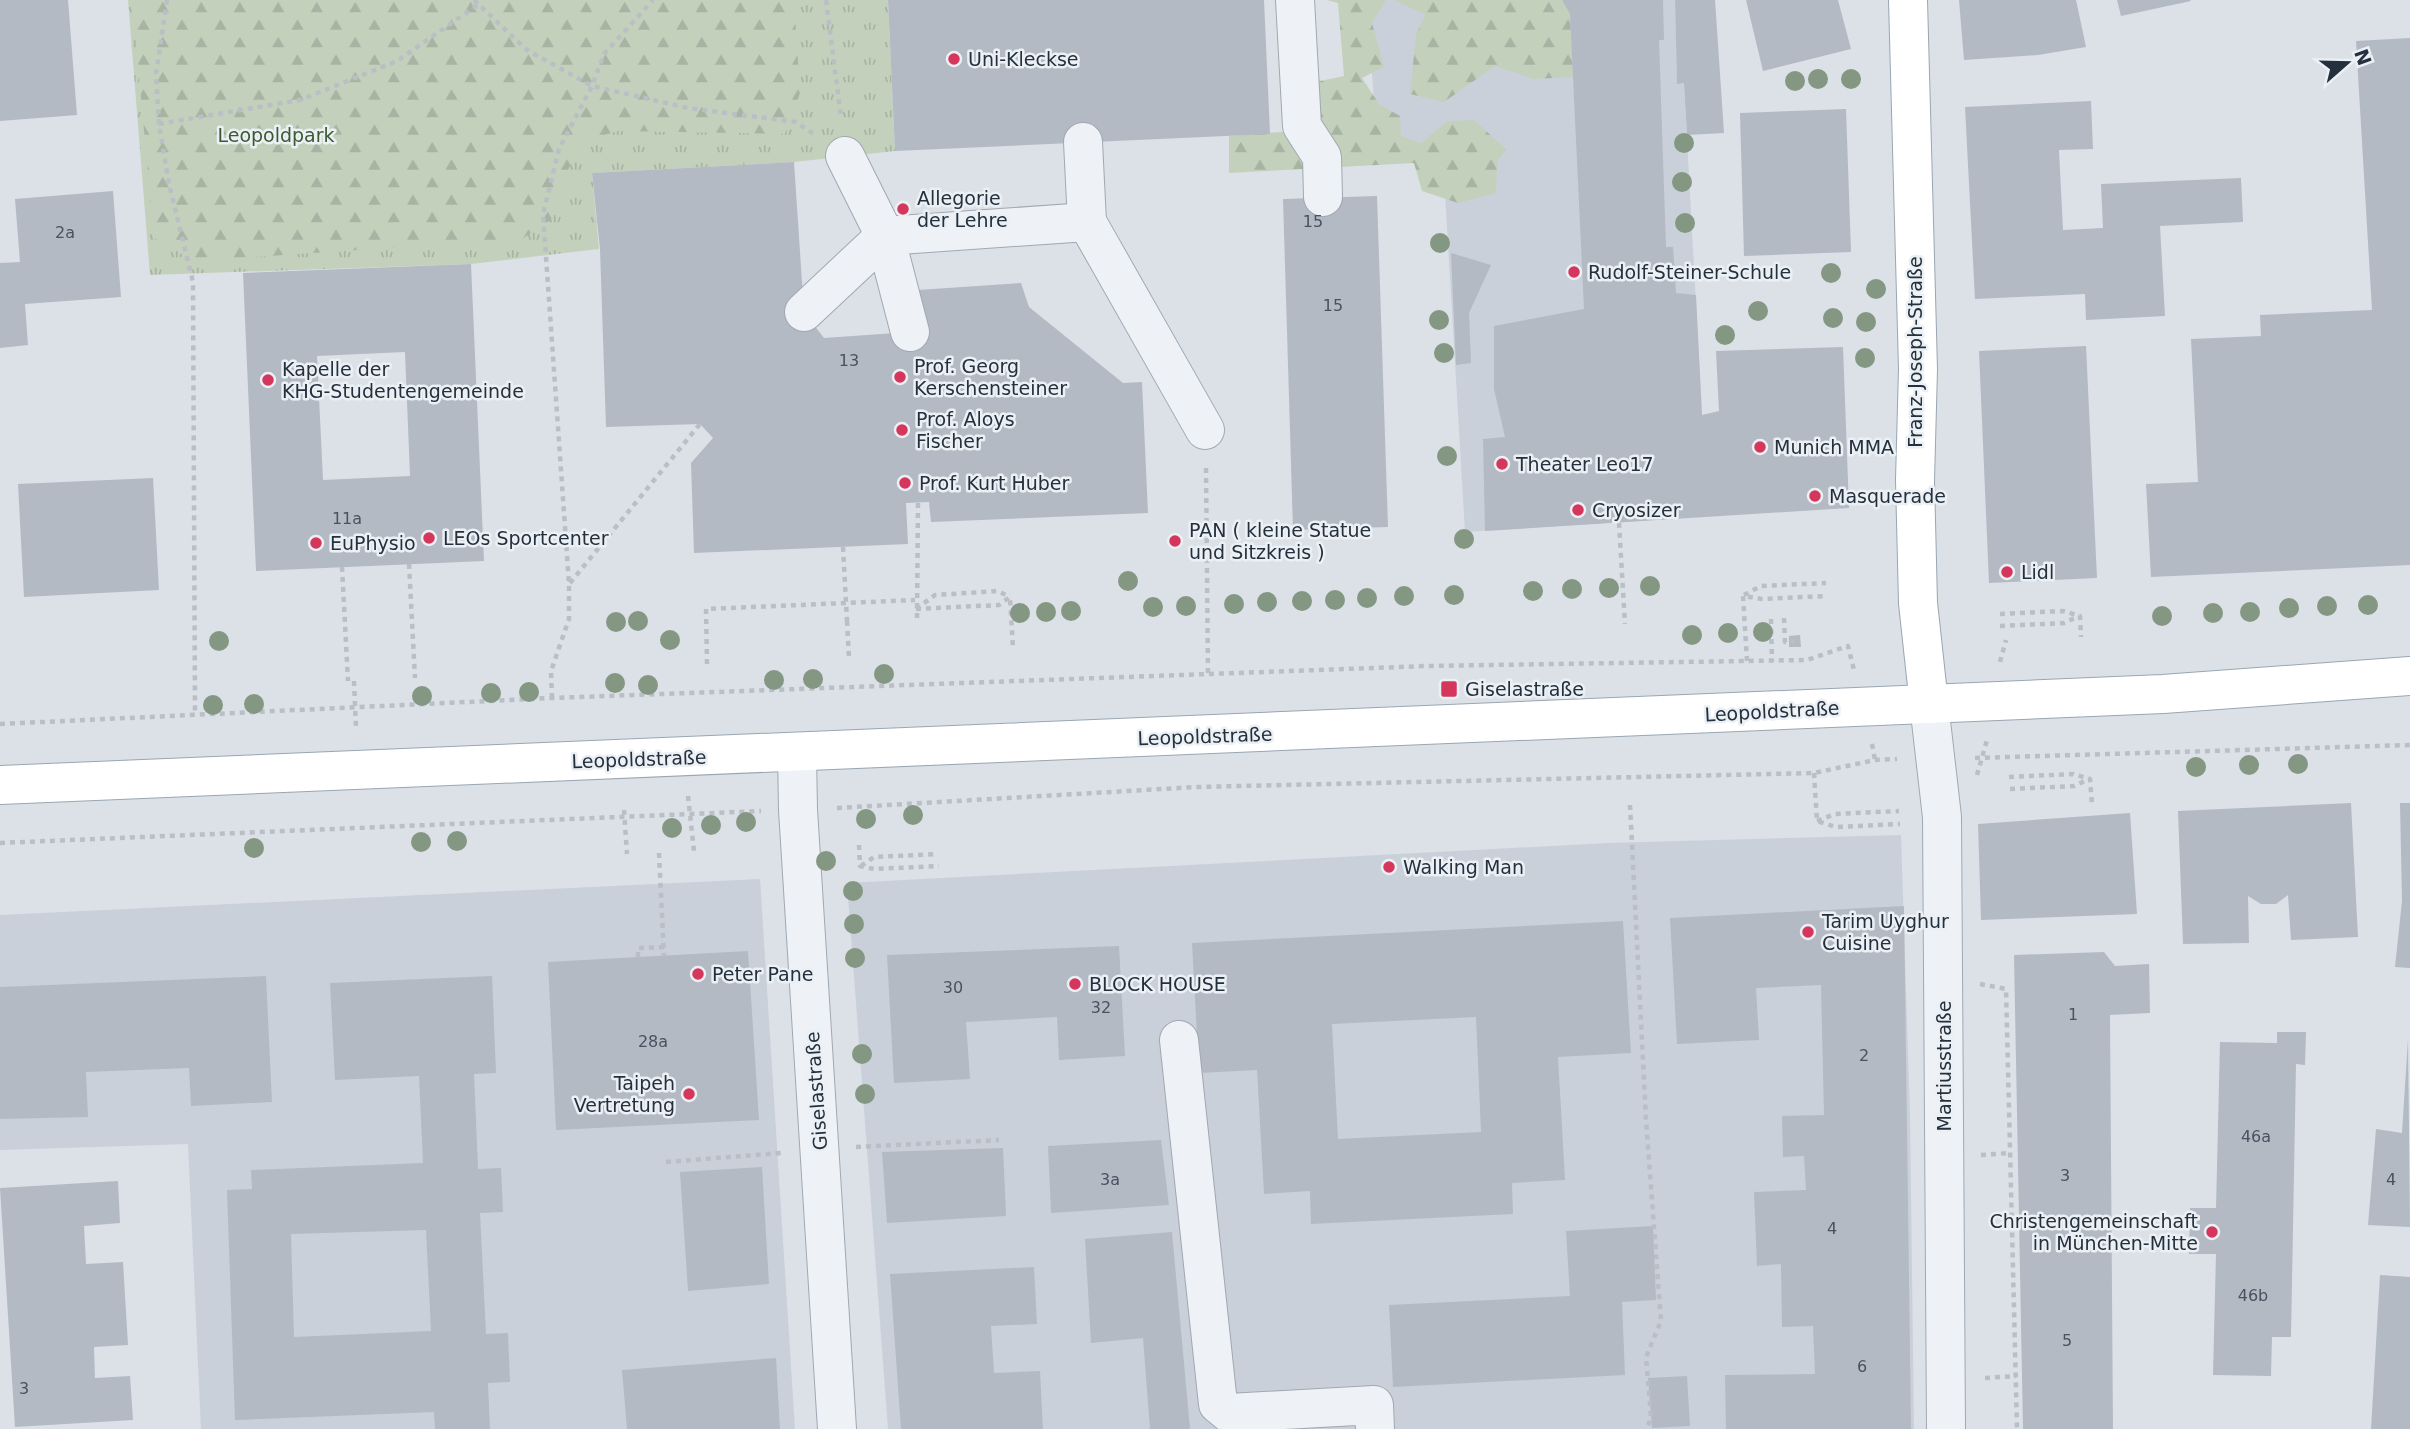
<svg xmlns="http://www.w3.org/2000/svg" width="2410" height="1429" viewBox="0 0 2410 1429" font-family="'DejaVu Sans',sans-serif">
<style>
.built{fill:#c9d0d9}
.grass{fill:url(#grass-tufts)}
.forest{fill:url(#forest-firs)}
.building{fill:#b3bac4;fill-rule:evenodd}
.lines{fill:none;stroke-linecap:round;stroke-linejoin:round}
.minor-casing{stroke:#a1a8b1;stroke-width:40}
.major-casing{stroke:#9aa6b3;stroke-width:40}
.path{stroke:#babfc5;stroke-width:4.5;stroke-dasharray:5 5;stroke-linecap:butt}
.minor{stroke:#eef1f5;stroke-width:38}
.major{stroke:#fff;stroke-width:38}
.path-bridge{stroke:#babfc5;stroke-width:4.5;stroke-dasharray:5 5;stroke-linecap:butt}
.tree{fill:#849783}
.poi-dot{fill:#d5375c;stroke:#ebf0f5;stroke-width:2.5}
.labels{text-anchor:middle;dominant-baseline:central;stroke-width:5;stroke-linejoin:round;paint-order:stroke}
.number-label{font-size:16px;fill:#485260}
.poi-label{font-size:19px;fill:#25303e;stroke:#ebf0f5;text-anchor:start}
.park-label{font-size:19px;fill:#3c5a31;stroke:#ebf0f5}
.street-label{font-size:19px;fill:#25303e;stroke:#ebf0f5}
</style>
<defs>
<pattern id="grass-tufts" width="24" height="20" patternUnits="userSpaceOnUse" patternTransform="scale(1.75)"><rect width="24" height="20" fill="#c3d1bc"/><path d="M3 7l-1-3M5 7V3M7 7l1-3M15 17l-1-3M17 17v-4M19 17l1-3" fill="none" stroke="#a7b4a3"/></pattern>
<pattern id="forest-firs" width="22" height="20" patternUnits="userSpaceOnUse" patternTransform="scale(1.75)"><rect width="22" height="20" fill="#c3d1bc"/><path d="M5 1l3.5 6h-7zM16 11l3.5 6h-7z" fill="#a7b4a3"/></pattern>
</defs>
<rect width="100%" height="100%" fill="#dce1e7"/>
<g class="built">
<polygon points="1367,0 1675,0 1677,83 1684,83 1702,415 1682,518 1465,532 1444,176 1375,117"/>
<polygon points="1901,835 1910,1115 1914,1429 888,1429 847,883 1608,843"/>
<polygon points="760,879 795,1429 201,1429 188,1144 0,1150 0,915"/>
</g>
<polygon class="grass" points="128,0 888,0 895,151 794,162 592,173 599,249 471,264 150,275"/>
<g class="forest">
<polygon points="132,0 794,0 800,93 785,134 618,131 581,142 561,185 551,220 522,239 194,261 154,238"/>
<polygon points="1327,0 1386,0 1372,23 1384,67 1362,78 1379,104 1400,116 1401,136 1421,143 1447,121 1474,120 1506,149 1497,162 1496,193 1458,203 1422,191 1414,163 1229,173 1229,136 1294,131 1306,84 1344,76 1338,3"/>
<polygon points="1394,0 1562,0 1570,14 1573,77 1534,79 1495,66 1444,102 1410,94 1416,35 1425,15"/>
</g>
<g class="building">
<polygon points="0,0 68,0 77,115 0,121"/>
<polygon points="888,0 1264,0 1270,134 895,151"/>
<polygon points="1562,0 1663,0 1664,40 1659,40 1666,247 1673,247 1676,293 1696,295 1702,415 1719,411 1716,351 1843,347 1849,508 1485,531 1483,439 1505,437 1494,389 1494,326 1584,309 1570,14"/>
<polygon points="1675,0 1715,0 1724,133 1687,135 1684,83 1677,84"/>
<polygon points="1746,0 1838,0 1851,49 1763,71"/>
<polygon points="1959,0 2076,0 2086,47 2038,55 1964,60"/>
<polygon points="2117,0 2190,0 2191,1 2121,16"/>
<polygon points="2410,38 2410,565 2151,577 2146,484 2198,482 2191,339 2261,336 2260,315 2372,310 2356,41"/>
<polygon points="2091,101 2093,149 2059,150 2063,230 2103,228 2101,184 2241,178 2243,222 2160,226 2165,316 2086,320 2085,294 1975,299 1965,107"/>
<polygon points="1846,109 1851,252 1744,256 1740,113"/>
<polygon points="794,162 804,312 824,338 910,332 918,290 1021,283 1029,307 1123,383 1142,382 1148,513 931,522 929,502 906,503 908,544 694,553 691,463 713,438 700,424 606,427 600,249 592,173"/>
<polygon points="113,191 121,297 25,304 28,345 0,348 0,263 20,262 15,199"/>
<polygon points="1377,196 1388,527 1293,530 1283,199"/>
<polygon points="1451,253 1491,265 1469,313 1471,363 1456,365"/>
<path d="M 471,264 L 484,561 L 256,571 L 243,273 ZM 405,352 L 410,476 L 323,480 L 317,356 Z"/>
<polygon points="2086,346 2097,578 1989,583 1979,351"/>
<polygon points="153,478 159,590 24,597 18,484"/>
<polygon points="1800,635 1801,647 1789,647 1789,636"/>
<polygon points="2351,803 2358,937 2291,940 2288,895 2276,904 2261,904 2248,896 2249,943 2183,944 2178,811"/>
<polygon points="2400,803 2410,803 2410,968 2395,967 2402,901"/>
<polygon points="2130,813 2137,914 1981,920 1978,824"/>
<polygon points="1904,906 1911,1429 1726,1429 1725,1375 1815,1374 1813,1326 1782,1327 1781,1264 1757,1266 1754,1192 1806,1190 1804,1156 1783,1157 1782,1116 1824,1115 1821,985 1756,988 1759,1040 1677,1044 1670,918"/>
<path d="M 1623,921 L 1631,1053 L 1558,1057 L 1565,1180 L 1512,1183 L 1513,1214 L 1311,1224 L 1310,1191 L 1264,1194 L 1257,1070 L 1199,1073 L 1192,943 ZM 1476,1017 L 1481,1132 L 1338,1139 L 1332,1024 Z"/>
<polygon points="1119,946 1125,1056 1059,1060 1057,1017 966,1022 970,1079 894,1083 887,955"/>
<polygon points="748,951 759,1120 556,1130 548,962"/>
<polygon points="2104,952 2115,966 2149,964 2150,1013 2110,1015 2113,1429 2023,1429 2014,955"/>
<polygon points="266,976 272,1102 191,1106 189,1068 86,1072 88,1117 0,1119 0,987"/>
<path d="M 492,976 L 496,1073 L 474,1074 L 478,1169 L 501,1168 L 503,1212 L 480,1213 L 486,1334 L 508,1333 L 510,1382 L 488,1383 L 490,1429 L 435,1429 L 434,1412 L 235,1420 L 227,1190 L 252,1189 L 251,1170 L 423,1163 L 419,1076 L 335,1080 L 330,983 ZM 426,1230 L 431,1331 L 294,1337 L 291,1234 Z"/>
<polygon points="2277,1032 2306,1032 2305,1065 2296,1064 2291,1337 2272,1337 2271,1376 2213,1375 2216,1254 2189,1254 2190,1208 2216,1208 2220,1042 2277,1043"/>
<polygon points="2408,1039 2410,1227 2368,1225 2376,1129 2402,1133"/>
<polygon points="1161,1140 1169,1205 1051,1213 1048,1146"/>
<polygon points="1003,1148 1006,1216 887,1223 882,1152"/>
<polygon points="762,1167 769,1284 688,1291 680,1172"/>
<polygon points="118,1181 120,1223 84,1226 86,1264 123,1262 128,1345 94,1347 95,1378 130,1376 133,1420 15,1427 0,1188"/>
<polygon points="1653,1226 1656,1300 1622,1302 1625,1375 1393,1387 1389,1305 1570,1296 1566,1231"/>
<polygon points="1172,1232 1190,1429 1150,1429 1143,1338 1091,1343 1085,1239"/>
<polygon points="1034,1267 1037,1324 991,1326 994,1373 1040,1371 1043,1429 901,1429 890,1274"/>
<polygon points="2380,1275 2410,1277 2410,1429 2371,1429"/>
<polygon points="776,1358 780,1429 627,1429 622,1370"/>
<polygon points="1687,1376 1690,1426 1652,1428 1648,1378"/>
</g>
<g class="lines">
<g class="minor-casing">
<g id="minor">
<polyline points="1295,0 1302,126 1322,157 1323,197"/>
<polyline points="1083,142 1087,222"/>
<polyline points="845,156 885,236 910,332"/>
<polyline points="804,312 885,236 1087,222 1205,430"/>
<polyline points="1929,704 1942,817 1946,1429"/>
<polyline points="797,753 798,810 837,1429"/>
<polyline points="1179,1040 1218,1404 1229,1413 1374,1405 1375,1429"/>
</g>
</g>
<g class="major-casing">
<g id="major">
<polyline points="1908,0 1918,369 1915,480 1918,603 1929,704"/>
<polyline points="0,785 2163,694 2410,676"/>
</g>
</g>
<g class="path">
<polyline points="167,0 156,74 159,124 169,184 193,282 195,715"/>
<polyline points="474,0 527,50 592,86 688,108 796,122 815,135"/>
<polyline points="826,0 841,117"/>
<polyline points="159,124 300,100 397,61 479,4"/>
<polyline points="1206,468 1208,674"/>
<polyline points="1619,523 1625,624"/>
<polyline points="409,564 415,678"/>
<polyline points="342,567 348,681"/>
<polyline points="570,583 700,424"/>
<polyline points="1744,595 1761,586 1826,583"/>
<polyline points="916,609 999,605 1010,597 1013,649"/>
<polyline points="916,609 935,595 998,591 1010,597"/>
<polyline points="2000,614 2063,611 2080,616 2081,637"/>
<polyline points="917,618 918,502"/>
<polyline points="1784,618 1785,642 1795,641"/>
<polyline points="1771,619 1772,661"/>
<polyline points="847,621 849,658"/>
<polyline points="2000,626 2064,623 2079,616"/>
<polyline points="1747,661 1743,596 1762,599 1826,596"/>
<polyline points="2000,662 2006,640"/>
<polyline points="707,664 706,609 915,600"/>
<polyline points="354,681 356,728"/>
<polyline points="552,698 551,671 569,619 569,584 543,214 559,149 592,86 604,54 653,0"/>
<polyline points="0,724 552,698 1427,666 1807,660 1848,646 1854,670"/>
<polyline points="1872,744 1875,760"/>
<polyline points="1975,758 2410,745"/>
<polyline points="1814,773 1817,821 1836,827 1900,824"/>
<polyline points="1977,775 1987,740"/>
<polyline points="2009,777 2073,774 2090,779 2092,804"/>
<polyline points="2010,789 2074,786 2089,779"/>
<polyline points="688,796 694,851"/>
<polyline points="1630,805 1646,1120 1661,1321 1646,1357 1651,1417 1647,1429"/>
<polyline points="837,808 1196,787 1814,773 1875,760 1897,759"/>
<polyline points="624,810 627,854"/>
<polyline points="1817,821 1835,814 1899,811"/>
<polyline points="0,843 761,811"/>
<polyline points="859,845 860,866 874,869 939,866"/>
<polyline points="659,853 664,956"/>
<polyline points="861,866 874,857 938,854"/>
<polyline points="638,957 638,948 664,947"/>
<polyline points="1980,984 2006,989 2017,1429"/>
<polyline points="856,1147 999,1140"/>
<polyline points="1981,1155 2010,1153"/>
<polyline points="666,1162 781,1153"/>
<polyline points="1985,1378 2016,1376"/>
</g>
<use href="#minor" class="minor"/>
<use href="#major" class="major"/>
<polyline class="path-bridge" points="843,547 847,621"/>
</g>
<g class="tree">
<circle cx="1818" cy="79" r="10"/>
<circle cx="1851" cy="79" r="10"/>
<circle cx="1795" cy="81" r="10"/>
<circle cx="1684" cy="143" r="10"/>
<circle cx="1682" cy="182" r="10"/>
<circle cx="1685" cy="223" r="10"/>
<circle cx="1440" cy="243" r="10"/>
<circle cx="1831" cy="273" r="10"/>
<circle cx="1876" cy="289" r="10"/>
<circle cx="1758" cy="311" r="10"/>
<circle cx="1833" cy="318" r="10"/>
<circle cx="1439" cy="320" r="10"/>
<circle cx="1866" cy="322" r="10"/>
<circle cx="1725" cy="335" r="10"/>
<circle cx="1444" cy="353" r="10"/>
<circle cx="1865" cy="358" r="10"/>
<circle cx="1447" cy="456" r="10"/>
<circle cx="1464" cy="539" r="10"/>
<circle cx="1128" cy="581" r="10"/>
<circle cx="1650" cy="586" r="10"/>
<circle cx="1609" cy="588" r="10"/>
<circle cx="1572" cy="589" r="10"/>
<circle cx="1533" cy="591" r="10"/>
<circle cx="1454" cy="595" r="10"/>
<circle cx="1404" cy="596" r="10"/>
<circle cx="1367" cy="598" r="10"/>
<circle cx="1335" cy="600" r="10"/>
<circle cx="1302" cy="601" r="10"/>
<circle cx="1267" cy="602" r="10"/>
<circle cx="1234" cy="604" r="10"/>
<circle cx="2368" cy="605" r="10"/>
<circle cx="1186" cy="606" r="10"/>
<circle cx="2327" cy="606" r="10"/>
<circle cx="1153" cy="607" r="10"/>
<circle cx="2289" cy="608" r="10"/>
<circle cx="1071" cy="611" r="10"/>
<circle cx="1046" cy="612" r="10"/>
<circle cx="2250" cy="612" r="10"/>
<circle cx="1020" cy="613" r="10"/>
<circle cx="2213" cy="613" r="10"/>
<circle cx="2162" cy="616" r="10"/>
<circle cx="638" cy="621" r="10"/>
<circle cx="616" cy="622" r="10"/>
<circle cx="1763" cy="632" r="10"/>
<circle cx="1728" cy="633" r="10"/>
<circle cx="1692" cy="635" r="10"/>
<circle cx="670" cy="640" r="10"/>
<circle cx="219" cy="641" r="10"/>
<circle cx="884" cy="674" r="10"/>
<circle cx="813" cy="679" r="10"/>
<circle cx="774" cy="680" r="10"/>
<circle cx="615" cy="683" r="10"/>
<circle cx="648" cy="685" r="10"/>
<circle cx="529" cy="692" r="10"/>
<circle cx="491" cy="693" r="10"/>
<circle cx="422" cy="696" r="10"/>
<circle cx="254" cy="704" r="10"/>
<circle cx="213" cy="705" r="10"/>
<circle cx="2298" cy="764" r="10"/>
<circle cx="2249" cy="765" r="10"/>
<circle cx="2196" cy="767" r="10"/>
<circle cx="913" cy="815" r="10"/>
<circle cx="866" cy="819" r="10"/>
<circle cx="746" cy="822" r="10"/>
<circle cx="711" cy="825" r="10"/>
<circle cx="672" cy="828" r="10"/>
<circle cx="457" cy="841" r="10"/>
<circle cx="421" cy="842" r="10"/>
<circle cx="254" cy="848" r="10"/>
<circle cx="826" cy="861" r="10"/>
<circle cx="853" cy="891" r="10"/>
<circle cx="854" cy="924" r="10"/>
<circle cx="855" cy="958" r="10"/>
<circle cx="862" cy="1054" r="10"/>
<circle cx="865" cy="1094" r="10"/>
</g>
<g class="poi-dot">
<circle cx="954" cy="59" r="7"/>
<circle cx="903" cy="209" r="7"/>
<circle cx="1574" cy="272" r="7"/>
<circle cx="900" cy="377" r="7"/>
<circle cx="268" cy="380" r="7"/>
<circle cx="902" cy="430" r="7"/>
<circle cx="1760" cy="447" r="7"/>
<circle cx="1502" cy="464" r="7"/>
<circle cx="905" cy="483" r="7"/>
<circle cx="1815" cy="496" r="7"/>
<circle cx="1578" cy="510" r="7"/>
<circle cx="429" cy="538" r="7"/>
<circle cx="1175" cy="541" r="7"/>
<circle cx="316" cy="543" r="7"/>
<circle cx="2007" cy="572" r="7"/>
<rect x="1440" y="680" width="18" height="18" rx="3.5"/>
<circle cx="1389" cy="867" r="7"/>
<circle cx="1808" cy="932" r="7"/>
<circle cx="698" cy="974" r="7"/>
<circle cx="1075" cy="984" r="7"/>
<circle cx="689" cy="1094" r="7"/>
<circle cx="2212" cy="1232" r="7"/>
</g>
<g class="labels">
<g class="number-label">
<text x="1313" y="221">15</text>
<text x="65" y="232">2a</text>
<text x="1333" y="305">15</text>
<text x="849" y="360">13</text>
<text x="347" y="518">11a</text>
<text x="953" y="987">30</text>
<text x="1101" y="1007">32</text>
<text x="2073" y="1014">1</text>
<text x="653" y="1041">28a</text>
<text x="1864" y="1055">2</text>
<text x="2256" y="1136">46a</text>
<text x="2065" y="1175">3</text>
<text x="1110" y="1179">3a</text>
<text x="2391" y="1179">4</text>
<text x="1832" y="1228">4</text>
<text x="2253" y="1295">46b</text>
<text x="2067" y="1340">5</text>
<text x="1862" y="1366">6</text>
<text x="24" y="1388">3</text>
</g>
<g class="poi-label">
<text x="968" y="59">Uni-Kleckse</text>
<text x="917" y="198">Allegorie<tspan x="917" dy="22">der Lehre</tspan></text>
<text x="1588" y="272">Rudolf-Steiner-Schule</text>
<text x="914" y="366">Prof. Georg<tspan x="914" dy="22">Kerschensteiner</tspan></text>
<text x="282" y="369">Kapelle der<tspan x="282" dy="22">KHG-Studentengemeinde</tspan></text>
<text x="916" y="419">Prof. Aloys<tspan x="916" dy="22">Fischer</tspan></text>
<text x="1774" y="447">Munich MMA</text>
<text x="1516" y="464">Theater Leo17</text>
<text x="919" y="483">Prof. Kurt Huber</text>
<text x="1829" y="496">Masquerade</text>
<text x="1592" y="510">Cryosizer</text>
<text x="1189" y="530">PAN ( kleine Statue<tspan x="1189" dy="22">und Sitzkreis )</tspan></text>
<text x="443" y="538">LEOs Sportcenter</text>
<text x="330" y="543">EuPhysio</text>
<text x="2021" y="572">Lidl</text>
<text x="1465" y="689">Giselastraße</text>
<text x="1403" y="867">Walking Man</text>
<text x="1822" y="921">Tarim Uyghur<tspan x="1822" dy="22">Cuisine</tspan></text>
<text x="712" y="974">Peter Pane</text>
<text x="1089" y="984">BLOCK HOUSE</text>
<text x="675" y="1083" text-anchor="end">Taipeh<tspan x="675" dy="22">Vertretung</tspan></text>
<text x="2198" y="1221" text-anchor="end">Christengemeinschaft<tspan x="2198" dy="22">in München-Mitte</tspan></text>
</g>
<g class="park-label">
<text x="276" y="135">Leopoldpark</text>
</g>
<g class="street-label">
<text transform="translate(1915 352) rotate(-90)">Franz-Joseph-Straße</text>
<text transform="translate(1772 711) rotate(-3)">Leopoldstraße</text>
<text transform="translate(1205 736) rotate(-2)">Leopoldstraße</text>
<text transform="translate(639 759) rotate(-2)">Leopoldstraße</text>
<text transform="translate(1944 1066) rotate(-90)">Martiusstraße</text>
<text transform="translate(816 1091) rotate(-94)">Giselastraße</text>
</g>
</g>
<g transform="translate(2347 63) rotate(70)" stroke="#ebf0f5" stroke-width="5" paint-order="stroke">
<path d="M0-5L12 26L0 18L-12 26Z" fill="#25303e"/>
<text y="-10" font-size="19" font-weight="bold" text-anchor="middle" fill="#25303e">N</text>
</g>
</svg>
